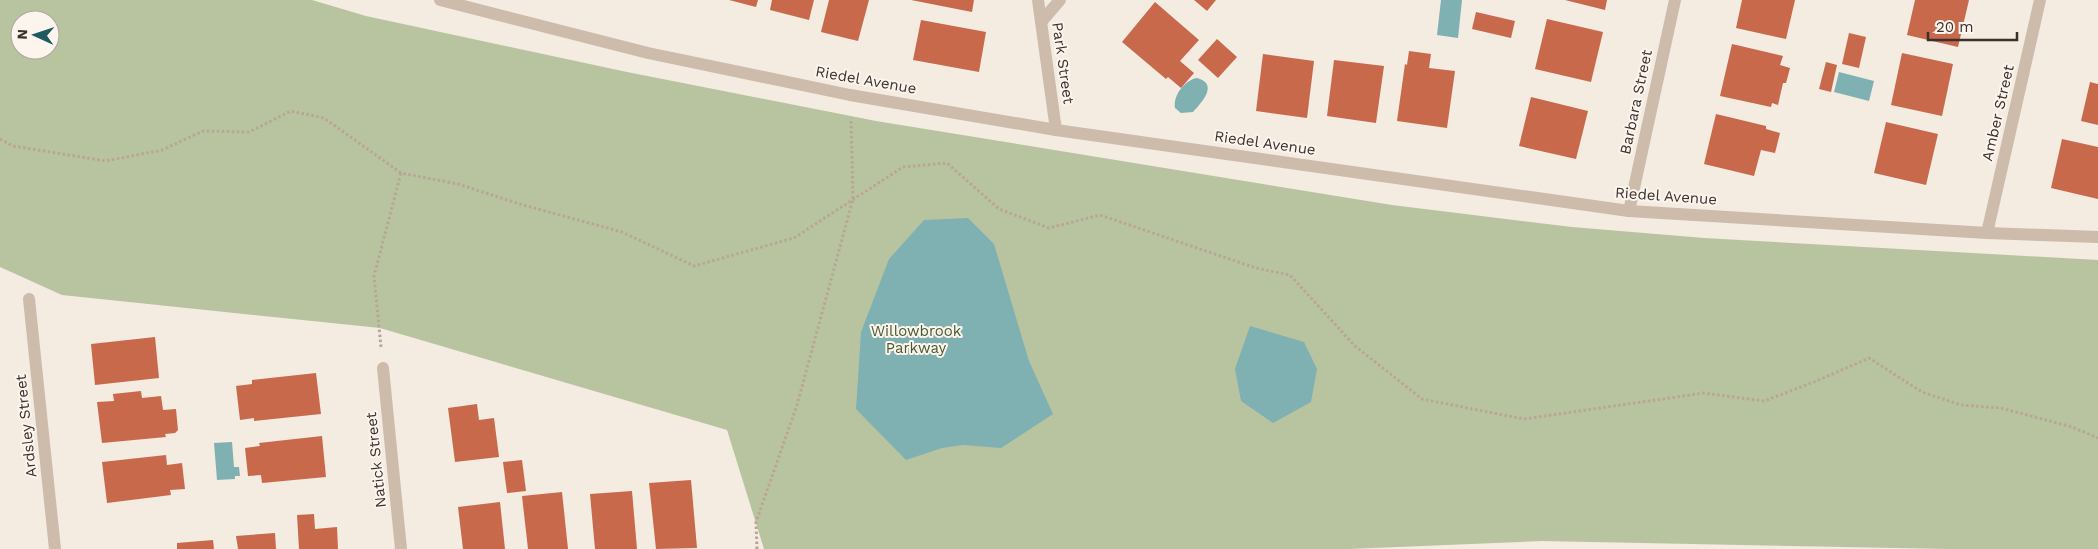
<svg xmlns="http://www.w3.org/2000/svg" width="2098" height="549" viewBox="0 0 2098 549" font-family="'Work Sans',sans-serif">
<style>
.green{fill:#b8c4a0;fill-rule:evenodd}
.water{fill:#7fb0b2}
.building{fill:#c8694b}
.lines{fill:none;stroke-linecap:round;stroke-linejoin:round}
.path{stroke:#b9a596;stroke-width:3;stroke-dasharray:2.5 2.5;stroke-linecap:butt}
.minor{stroke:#cdbbac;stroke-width:12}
.labels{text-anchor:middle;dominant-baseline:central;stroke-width:4;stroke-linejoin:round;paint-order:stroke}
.street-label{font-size:15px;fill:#3b302b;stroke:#fbf5ee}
.park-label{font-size:15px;fill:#4a5a2e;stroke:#fbf5ee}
</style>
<rect width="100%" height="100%" fill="#f4ebe1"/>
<path class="green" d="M 0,0 L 312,0 L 366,16 L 627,72 L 876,121 L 1392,205 L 1572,227 L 1704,238 L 2098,260 L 2098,549 L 1949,549 L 1542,541 L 1349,549 L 764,549 L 727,430 L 380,328 L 62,295 L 0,267 ZM 20,20 L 50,20 L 50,50 L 20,50 Z"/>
<g class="water">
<polygon points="1441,0 1462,0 1458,38 1437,35"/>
<polygon points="1839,72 1874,81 1869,101 1834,92"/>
<path d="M 1197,78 C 1219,84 1202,102 1193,112 L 1181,113 L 1175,108 C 1173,95 1185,80 1197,78 Z"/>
<polygon points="968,218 994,244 1029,361 1053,414 1001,448 963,445 942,448 906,460 856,409 861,332 889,259 924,220"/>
<polygon points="1250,326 1304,342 1317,369 1311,402 1273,423 1241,401 1235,369"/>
<polygon points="232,442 234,467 239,467 240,476 235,476 235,479 217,480 214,443"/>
</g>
<g class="building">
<polygon points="729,0 758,0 756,7"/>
<polygon points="772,0 814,0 809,20 770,10"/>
<polygon points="829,0 869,0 858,41 821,32"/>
<polygon points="911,0 974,0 972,12"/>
<polygon points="1194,0 1216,0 1207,11"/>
<polygon points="1565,0 1607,0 1605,10"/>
<polygon points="1742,0 1795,0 1786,39 1736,28"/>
<polygon points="1915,0 1969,0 1958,47 1907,35"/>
<polygon points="1155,2 1199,40 1180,61 1194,73 1181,88 1168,77 1166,79 1122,42"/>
<polygon points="1476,12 1515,21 1511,38 1472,29"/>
<polygon points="1547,19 1603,32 1591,82 1535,69"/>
<polygon points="921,20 986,32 979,72 913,60"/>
<polygon points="1849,33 1866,37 1859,68 1842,64"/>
<polygon points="1217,39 1237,57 1218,78 1198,60"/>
<polygon points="1732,44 1783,56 1780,65 1790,68 1786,83 1783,83 1778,105 1772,103 1771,107 1720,96"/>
<polygon points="1409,51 1431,54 1429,68 1455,71 1447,128 1397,121 1405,64 1407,65"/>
<polygon points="1902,53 1953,64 1942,116 1891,105"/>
<polygon points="1263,54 1314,61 1307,118 1256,111"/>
<polygon points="1334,60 1384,66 1376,123 1327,116"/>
<polygon points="1826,62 1837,65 1831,92 1819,89"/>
<polygon points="2090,82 2098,84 2098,125 2081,121"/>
<polygon points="1531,97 1588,111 1576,159 1519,146"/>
<polygon points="1716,114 1766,126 1766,129 1780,133 1775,153 1761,150 1754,176 1704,164"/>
<polygon points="1886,122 1938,134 1926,185 1874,173"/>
<polygon points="2062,139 2098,147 2098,199 2051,188"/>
<polygon points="155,337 159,378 95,385 91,344"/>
<polygon points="316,373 321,414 254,421 254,418 240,420 236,386 252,384 252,380"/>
<polygon points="141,391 142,398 161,396 163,410 176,409 178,430 175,433 165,434 166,437 102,443 97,402 114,401 113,394"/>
<polygon points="477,404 479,420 494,418 499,457 455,462 448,408"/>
<polygon points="322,436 326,477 262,483 261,475 248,476 245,448 260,446 259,443"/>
<polygon points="166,455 167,465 182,463 185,489 170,490 171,495 107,503 102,462"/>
<polygon points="522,460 526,491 507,493 503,462"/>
<polygon points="691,480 697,548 656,549 649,483"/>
<polygon points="632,491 637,549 595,549 590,494"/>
<polygon points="562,492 568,549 528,549 522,496"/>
<polygon points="500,502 505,549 463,549 458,507"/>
<polygon points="314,514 315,529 337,527 338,549 299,549 297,515"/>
<polygon points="275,533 276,549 238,549 236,536"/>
<polygon points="213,540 214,549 177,549 177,543"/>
</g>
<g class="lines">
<g class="path">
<polyline points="0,139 13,146 106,161 162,150 203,131 249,132 291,111 324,118 401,173 458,184 523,205 622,232 694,266 794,238 903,167 947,163 999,209 1049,228 1100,215 1256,268 1290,275 1355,346 1422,399 1524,419 1704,393 1764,401 1814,382 1869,358 1922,392 1961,405 2001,408 2072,427 2098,438"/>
<polyline points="381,347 374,276 401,173"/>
<polyline points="757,549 756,522 797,405 853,199 851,118"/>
</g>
<g class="minor">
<polyline points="440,0 648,53 850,95 1056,130 1629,211 1987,233 2098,237"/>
<polyline points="1038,0 1056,130"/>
<polyline points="1041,22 1060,0"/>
<polyline points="1629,211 1675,0"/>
<polyline points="1987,233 2040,0"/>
<polyline points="29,299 55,549"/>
<polyline points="383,368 401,549"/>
</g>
</g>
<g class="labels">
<g class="street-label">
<text transform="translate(1063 63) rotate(82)">Park Street</text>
<text transform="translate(866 80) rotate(10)">Riedel Avenue</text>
<text transform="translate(1636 102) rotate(-78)">Barbara Street</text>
<text transform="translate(1998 113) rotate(-77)">Amber Street</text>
<text transform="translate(1265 143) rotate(8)">Riedel Avenue</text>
<text transform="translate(1666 196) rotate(4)">Riedel Avenue</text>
<text transform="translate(26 426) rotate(-96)">Ardsley Street</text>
<text transform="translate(376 460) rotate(-96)">Natick Street</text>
</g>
<g class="park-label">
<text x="916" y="331">Willowbrook<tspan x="916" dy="17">Parkway</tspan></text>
</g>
</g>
<g transform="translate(35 35) rotate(273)"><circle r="24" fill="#fbf5ee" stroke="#aea6a0"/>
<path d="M0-4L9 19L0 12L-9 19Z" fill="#1f5a5e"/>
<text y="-8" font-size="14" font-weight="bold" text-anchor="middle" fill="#3b302b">N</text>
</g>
<path d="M1928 32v8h89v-8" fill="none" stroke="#3b302b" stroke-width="2.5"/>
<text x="1936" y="32" font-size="15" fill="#3b302b" stroke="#fbf5ee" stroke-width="4" paint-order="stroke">20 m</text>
</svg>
